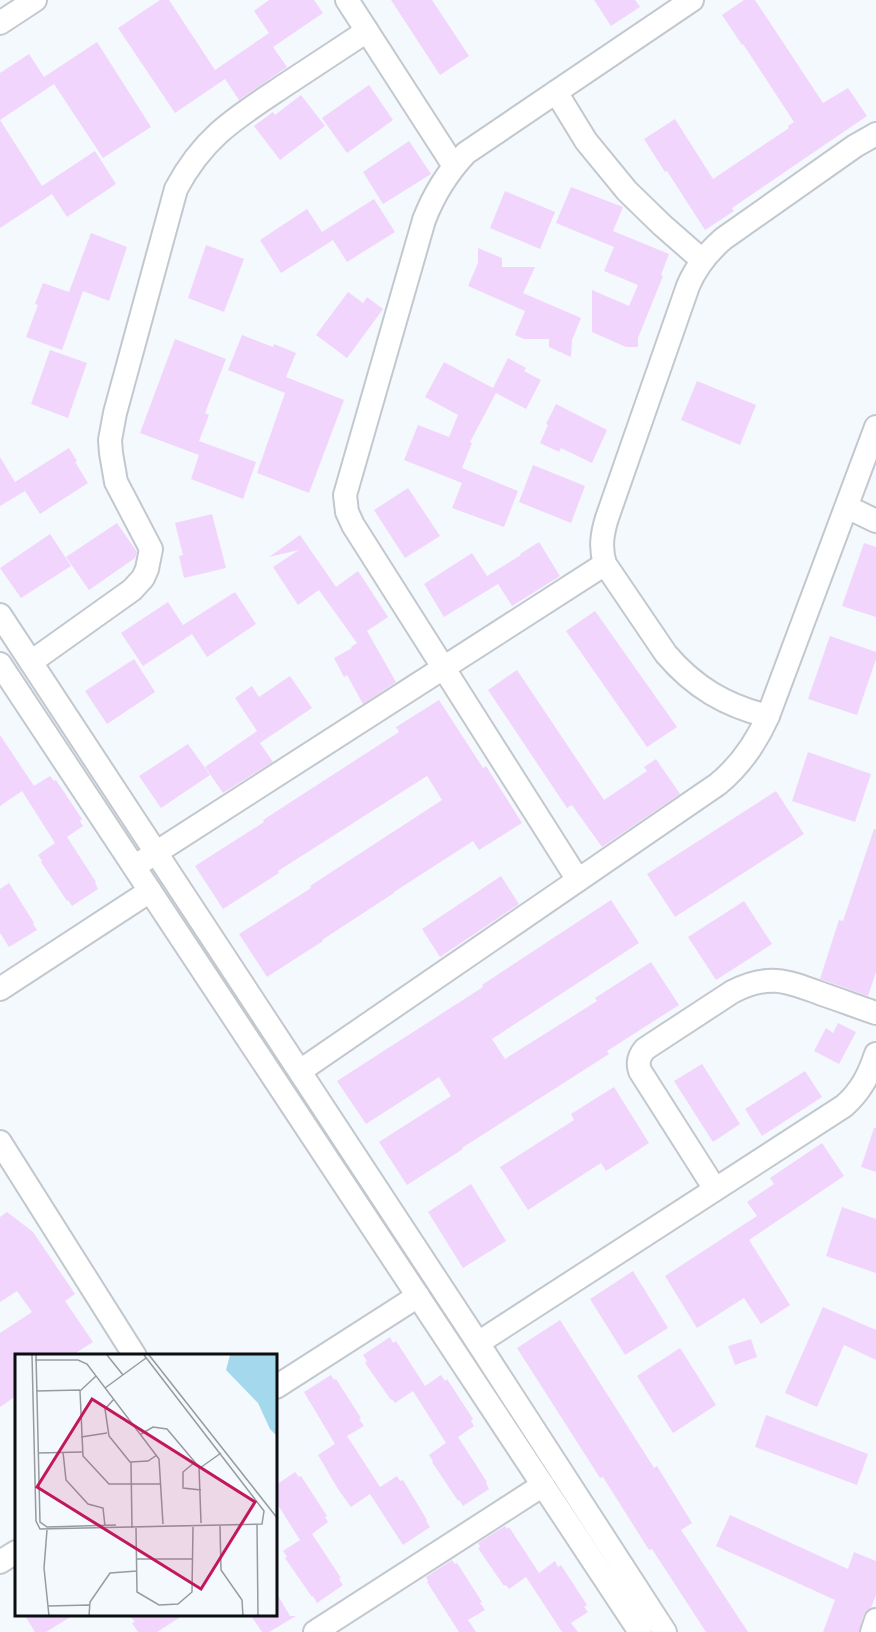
<svg xmlns="http://www.w3.org/2000/svg" width="876" height="1632" viewBox="0 0 876 1632" font-family="Literata,serif">
<style>
.building{fill:#f2d5fc}
.lines{fill:none;stroke-linecap:round;stroke-linejoin:round}
.minor-casing{stroke:#c2c8ce;stroke-width:26}
.minor{stroke:#fff;stroke-width:22}
.inset-road{fill:none;stroke:#979b9e;stroke-width:1.5}
.view{fill:#c2185b;fill-opacity:0.15;stroke:#c2185b;stroke-width:3}
.inset-edge{fill:none;stroke:#0b0d0f;stroke-width:3}
</style>
<rect width="100%" height="100%" fill="#f4f9fe"/>
<g class="building">
<polygon points="160,0 169,0 215,70 269,33 254,11 269,0 314,0 323,13 273,47 287,67 239,100 225,79 175,113 118,28"/>
<polygon points="391,0 432,0 469,56 440,75"/>
<polygon points="594,0 635,0 640,7 611,26"/>
<polygon points="744,0 755,0 823,103 848,88 867,116 732,208 734,211 705,230 667,171 665,172 644,139 675,119 713,179 789,128 788,126 794,122 743,44 742,45 722,15"/>
<polygon points="97,42 151,127 103,158 54,84 0,120 42,186 95,151 116,184 67,217 52,194 0,228 0,73 29,54 44,77"/>
<polygon points="369,85 393,120 347,153 322,118"/>
<polygon points="301,95 325,126 280,160 254,126 273,112 275,115"/>
<polygon points="409,141 431,174 383,204 363,172"/>
<polygon points="571,187 623,207 613,231 669,254 661,275 663,276 638,338 638,347 626,347 592,332 592,290 629,306 638,285 604,271 614,247 556,223"/>
<polygon points="505,191 555,212 540,249 490,228"/>
<polygon points="374,199 395,232 347,262 333,240 281,273 260,240 307,209 322,232"/>
<polygon points="91,233 127,247 109,301 83,291 62,350 26,337 38,305 35,304 43,283 69,292"/>
<polygon points="206,245 244,259 224,312 188,298"/>
<polygon points="478,248 502,258 502,267 535,267 523,293 581,318 572,340 571,357 549,347 549,339 524,339 515,335 525,311 468,286 478,263"/>
<polygon points="348,292 363,303 367,297 383,309 347,358 316,335"/>
<polygon points="242,335 273,347 274,344 296,353 286,377 344,400 309,493 257,473 285,393 228,370"/>
<polygon points="175,339 226,359 205,413 209,415 199,441 256,462 243,499 191,479 199,455 140,433"/>
<polygon points="50,350 87,363 68,418 31,404"/>
<polygon points="508,358 526,368 524,371 541,380 526,409 496,393 470,442 472,443 462,468 518,491 504,527 452,508 462,483 404,460 418,425 449,437 458,415 425,397 444,362 493,388"/>
<polygon points="697,381 756,405 740,445 681,420"/>
<polygon points="556,404 607,430 592,463 561,448 559,452 540,443 548,425 546,424"/>
<polygon points="69,448 77,461 75,462 88,483 40,514 25,491 0,506 0,457 15,482"/>
<polygon points="533,465 585,486 571,523 519,502"/>
<polygon points="408,488 440,536 405,558 374,510"/>
<polygon points="212,514 226,568 184,578 179,556 183,555 175,523"/>
<polygon points="117,523 137,552 135,558 89,590 66,557"/>
<polygon points="50,534 71,566 21,598 0,568"/>
<polygon points="300,535 336,587 358,571 388,617 367,631 396,682 363,704 347,675 344,677 334,658 352,648 351,647 357,643 319,590 298,605 273,567 299,550 269,557"/>
<polygon points="539,542 560,576 512,606 498,584 444,617 424,584 472,553 487,576 521,555 520,554"/>
<polygon points="864,543 876,547 876,617 842,606"/>
<polygon points="235,592 256,624 207,657 192,634 143,666 121,633 168,602 183,625"/>
<polygon points="595,611 677,727 647,747 566,631"/>
<polygon points="830,636 876,652 876,659 857,715 808,699"/>
<polygon points="134,659 155,692 107,724 85,691"/>
<polygon points="517,670 604,800 647,771 644,767 656,759 680,794 602,847 572,805 567,808 488,690"/>
<polygon points="290,676 312,708 260,743 273,762 223,793 205,767 257,731 235,698 252,686 259,697"/>
<polygon points="439,700 483,768 486,766 522,823 479,850 473,841 394,892 394,893 322,940 323,941 267,977 239,934 311,888 310,886 442,800 427,776 278,871 279,873 223,909 195,866 264,822 263,820 399,732 396,727"/>
<polygon points="0,735 34,786 50,776 54,781 56,780 82,819 80,821 83,826 67,837 96,882 95,883 98,889 72,906 68,900 67,901 41,862 42,861 38,855 55,843 22,791 0,806"/>
<polygon points="188,744 210,775 161,808 139,776"/>
<polygon points="808,752 871,774 855,822 792,801"/>
<polygon points="776,791 804,834 675,917 647,874"/>
<polygon points="874,829 876,829 876,972 868,996 820,979 839,920 843,921"/>
<polygon points="501,876 519,904 440,957 422,929"/>
<polygon points="9,883 34,923 33,924 37,930 9,947 0,933 0,889"/>
<polygon points="611,900 639,943 492,1039 505,1059 597,1001 595,998 651,962 679,1005 607,1051 609,1054 462,1148 463,1149 407,1185 379,1142 451,1096 439,1077 366,1124 337,1081 483,987 482,985"/>
<polygon points="744,901 772,944 716,980 688,937"/>
<polygon points="838,1023 856,1032 839,1064 814,1051 826,1028 833,1033"/>
<polygon points="702,1064 740,1124 713,1142 674,1081"/>
<polygon points="805,1071 822,1097 762,1136 745,1109"/>
<polygon points="614,1087 649,1143 606,1171 601,1163 528,1210 500,1167 574,1120 571,1114"/>
<polygon points="874,1128 876,1128 876,1172 861,1167"/>
<polygon points="822,1143 844,1176 749,1240 790,1305 761,1324 744,1298 697,1328 665,1276 757,1216 747,1202 774,1184 770,1178"/>
<polygon points="471,1184 506,1241 463,1268 428,1212"/>
<polygon points="842,1207 876,1219 876,1273 826,1256"/>
<polygon points="7,1212 33,1232 75,1294 65,1301 93,1342 71,1356 16,1356 16,1396 0,1407 0,1333 32,1312 17,1291 0,1302 0,1217"/>
<polygon points="633,1271 668,1328 625,1355 590,1299"/>
<polygon points="823,1307 876,1330 876,1360 844,1345 817,1407 785,1393"/>
<polygon points="560,1320 654,1468 657,1466 692,1523 681,1530 748,1632 706,1632 652,1549 649,1550 603,1477 600,1478 517,1348"/>
<polygon points="390,1337 393,1343 396,1341 425,1386 441,1375 445,1381 447,1379 473,1419 471,1421 474,1426 458,1437 487,1482 486,1483 489,1489 463,1506 459,1500 458,1501 432,1462 433,1461 429,1455 446,1443 413,1391 395,1403 392,1399 391,1400 365,1363 367,1361 363,1355"/>
<polygon points="751,1339 757,1357 735,1365 728,1346"/>
<polygon points="680,1348 716,1405 673,1433 637,1376"/>
<polygon points="331,1375 334,1380 336,1379 361,1418 359,1419 364,1426 347,1436 380,1487 397,1476 400,1481 403,1480 427,1520 426,1521 430,1527 403,1545 370,1494 351,1507 338,1489 318,1455 335,1444 304,1392"/>
<polygon points="766,1415 868,1454 857,1485 755,1447"/>
<polygon points="295,1472 299,1477 301,1476 327,1516 325,1517 328,1522 312,1534 341,1578 339,1579 343,1585 317,1603 313,1596 312,1597 285,1558 287,1557 283,1551 300,1540 276,1502 276,1485"/>
<polygon points="730,1515 848,1569 854,1552 876,1561 876,1595 871,1608 867,1610 863,1616 859,1632 823,1632 835,1600 716,1546"/>
<polygon points="505,1526 507,1529 509,1527 539,1573 555,1561 558,1567 561,1565 587,1605 584,1607 588,1612 571,1623 578,1632 562,1632 526,1577 509,1589 506,1585 504,1586 486,1560 478,1548 480,1547 478,1543"/>
<polygon points="452,1560 455,1564 457,1563 482,1602 480,1603 485,1610 468,1620 476,1632 459,1632 427,1582 428,1581 426,1577"/>
<polygon points="276,1592 290,1616 296,1616 269,1632 262,1632 251,1616 276,1616"/>
<polygon points="25,1616 72,1616 46,1632 35,1632"/>
<polygon points="130,1616 182,1616 157,1632 138,1632 132,1623 135,1622"/>
</g>
<g class="lines">
<g class="minor-casing">
<g id="minor">
<polyline points="347,0 454,166"/>
<polyline points="0,23 35,0"/>
<polyline points="556,92 586,141 627,191 662,225 702,260"/>
<polyline points="847,507 876,521"/>
<polyline points="0,615 478,1343 665,1632"/>
<path d="M 31,662 L 132,590 L 143,578 L 147,569 L 151,549 L 116,482 L 111,453 L 110,440 L 115,413 L 176,189 C 204,136 237,117 285,85 C 312,67 340,49 367,31"/>
<polyline points="0,664 640,1632"/>
<path d="M 768,716 C 726,706 694,687 666,654 L 605,564 C 600,548 602,534 607,518 L 688,286 C 696,267 707,253 723,239 L 855,146 L 876,134"/>
<polyline points="143,861 605,564"/>
<path d="M 578,880 L 353,525 L 347,512 L 345,495 L 424,220 C 434,194 447,173 466,153 L 692,0"/>
<polyline points="0,989 150,891"/>
<path d="M 300,1071 L 718,784 C 741,765 756,743 768,716 L 876,427"/>
<polyline points="0,1142 135,1356"/>
<path d="M 715,1189 L 640,1071 C 637,1062 639,1056 645,1049 L 732,992 C 768,973 787,981 822,994 C 840,1000 858,1007 876,1013"/>
<path d="M 478,1343 L 844,1106 C 861,1091 869,1075 876,1054"/>
<polyline points="276,1387 418,1296"/>
<polyline points="0,1562 16,1552"/>
<polyline points="315,1632 543,1485"/>
<polyline points="872,1632 876,1620"/>
</g>
</g>
<use href="#minor" class="minor"/>
</g>
<g transform="translate(15 1354)">
<rect width="262" height="262" fill="#f4f9fe"/>
<path d="M 215,1 L 262,1 L 262,82 L 255,75 L 243,49 L 211,16 Z" fill="#a4d8ec"/>
<path class="inset-road" d="M 17,1 L 21,167 L 25,175 L 247,170 L 249,157 L 129,1M 21,1 L 25,168 L 32,173 L 101,171M 92,1 L 108,21M 134,1 L 263,165M 20,6 L 63,6 L 72,10 L 144,105 L 148,170M 81,22 L 65,37 L 68,102 L 94,130 L 146,130M 90,34 L 131,4M 21,37 L 65,36M 99,45 L 90,55 L 94,82 L 115,108 L 133,107 L 142,101M 126,80 L 138,73 L 152,75 L 184,113 L 186,169M 66,83 L 92,79M 48,98 L 51,126 L 73,150 L 88,154 L 90,172M 23,99 L 67,98M 116,108 L 117,174M 180,108 L 168,118 L 168,134 L 186,136M 185,114 L 206,99M 242,171 L 243,262M 205,172 L 206,216 L 227,246 L 228,262M 121,174 L 122,238 L 144,251 L 163,250 L 177,238 L 178,173M 32,176 L 29,214 L 34,262M 121,205 L 178,205M 33,252 L 74,251M 74,262 L 75,248 L 95,219 L 122,217"/>
<path class="view" d="M 77,45 L 240,148 L 186,235 L 22,133 Z"/>
<rect width="262" height="262" class="inset-edge"/>
</g>
</svg>
